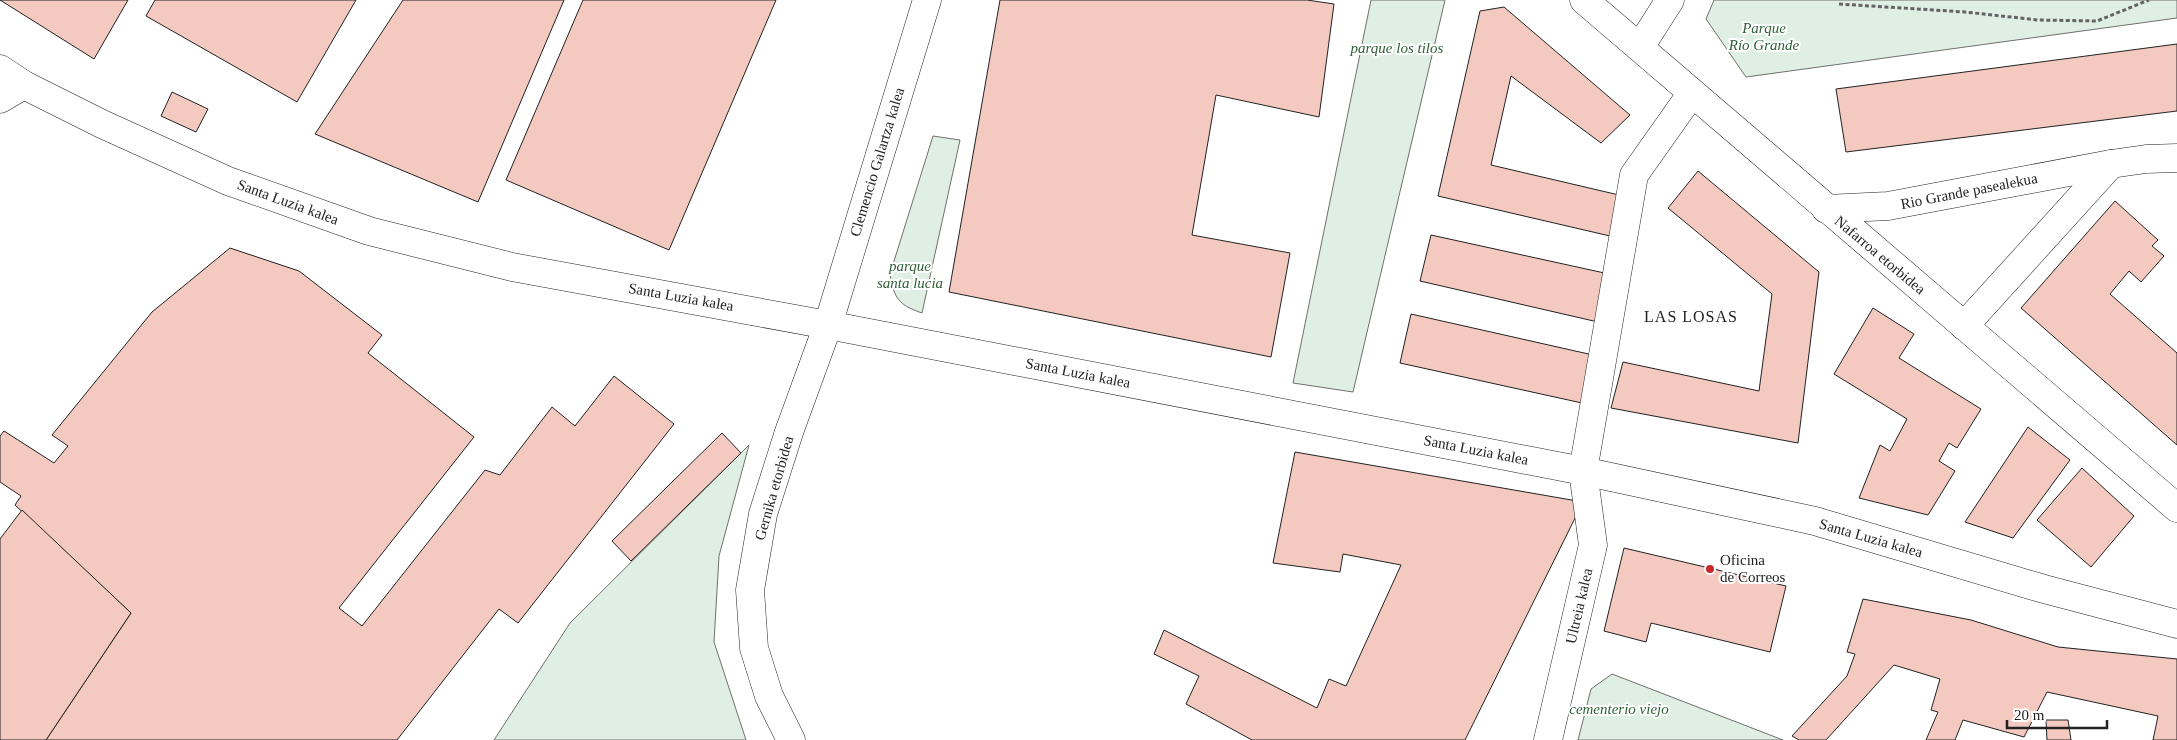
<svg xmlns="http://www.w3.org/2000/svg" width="2177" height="740" viewBox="0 0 2177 740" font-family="Georgia,serif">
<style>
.green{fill:#e0efe3;stroke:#6f6f6f}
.building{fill:#f3c9c0;stroke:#222}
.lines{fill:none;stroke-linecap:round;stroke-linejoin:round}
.minor-casing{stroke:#222;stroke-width:29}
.secondary-casing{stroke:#222;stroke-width:29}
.path{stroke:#646464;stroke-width:3;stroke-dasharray:4 2.5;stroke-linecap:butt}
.minor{stroke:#fff;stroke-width:28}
.secondary{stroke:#fff;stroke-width:28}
.poi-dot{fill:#c62828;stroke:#fff;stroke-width:2}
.labels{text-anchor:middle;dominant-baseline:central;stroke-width:4;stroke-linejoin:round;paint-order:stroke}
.park-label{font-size:15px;font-style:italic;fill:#2f5e38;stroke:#fff}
.street-label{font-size:15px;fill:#222;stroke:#fff}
.poi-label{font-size:15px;fill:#222;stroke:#fff;text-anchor:start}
.neighbourhood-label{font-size:16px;letter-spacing:1px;fill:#222;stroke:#fff}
</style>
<rect width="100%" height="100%" fill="#fff"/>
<g class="green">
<polygon points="1371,0 1445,0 1353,392 1293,383"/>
<polygon points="1714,0 2177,0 2177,18 1746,77 1706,19"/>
<path d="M 933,136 L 960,140 L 922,313 C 899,305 894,299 890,274 Z"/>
<polygon points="749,445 719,556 714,642 746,740 494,740 570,623"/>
<polygon points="1612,674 1783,740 1578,740 1591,689"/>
</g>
<g class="building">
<polygon points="0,0 128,0 94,59"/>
<polygon points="155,0 356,0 297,102 146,16"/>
<polygon points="403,0 564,0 478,202 315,134"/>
<polygon points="583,0 776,0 669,250 506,180"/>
<polygon points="1000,0 1307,0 1334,4 1319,117 1216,95 1192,235 1290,253 1271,357 949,292"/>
<polygon points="1504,7 1630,115 1601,143 1511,76 1491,165 1619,195 1610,236 1438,196 1480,11"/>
<polygon points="2177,44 2177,111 1846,152 1836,89"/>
<polygon points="172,92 208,109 196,132 161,116"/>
<polygon points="1698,171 1819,272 1798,443 1611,408 1623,362 1759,391 1772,294 1668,208"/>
<polygon points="2115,201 2158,240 2152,246 2164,256 2141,282 2129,271 2110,294 2177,353 2177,445 2021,308"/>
<polygon points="1431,235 1609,274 1598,322 1420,281"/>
<polygon points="230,248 299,271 382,335 368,353 474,437 339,608 362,626 485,470 500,475 552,407 575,426 614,376 674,424 518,623 499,609 397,740 46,740 131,613 15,505 21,496 0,482 0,436 4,431 54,463 68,446 52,435 152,312"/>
<polygon points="1873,308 1914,334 1899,358 1981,409 1957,448 1949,443 1939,461 1955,471 1928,515 1859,498 1880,445 1890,451 1907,419 1834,374"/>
<polygon points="1411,314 1593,355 1582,403 1400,363"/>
<polygon points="2028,427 2070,460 2013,538 1965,522"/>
<polygon points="722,433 741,453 631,561 612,541"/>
<polygon points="1295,452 1583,502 1465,740 1252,740 1186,704 1199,676 1154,654 1164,630 1317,708 1329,679 1346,686 1401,565 1343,554 1340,572 1273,563"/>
<polygon points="2082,468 2134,516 2091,567 2037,520"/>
<polygon points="22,510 131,613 46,740 0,740 0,539"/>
<polygon points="1624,548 1786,586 1770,652 1651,623 1646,642 1604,631"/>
<polygon points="1863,599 1971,620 2058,647 2177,659 2177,740 2153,740 2158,716 2047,692 2024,737 1963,720 1955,740 1926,740 1938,712 1931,710 1940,679 1894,665 1826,740 1799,740 1792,736 1847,676 1855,654 1847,652"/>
<polygon points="2046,720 2068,720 2071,740 2047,740"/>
</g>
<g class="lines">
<g class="minor-casing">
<g id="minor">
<polyline points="1640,47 1670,0"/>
<polyline points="0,69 24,85 102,124 228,181 369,231 512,267 828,325 1583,471 1815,521 2044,589 2177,624"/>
<polyline points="0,99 24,85"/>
<polyline points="1826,209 1888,206 2111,164 2146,159 2177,158"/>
<polyline points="1964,326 2111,164"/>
<polyline points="791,740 769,696 754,648 750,590 763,514 789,432 828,325 927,0"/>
<polyline points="1548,740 1593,545 1583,471 1634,175 1692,93"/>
</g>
</g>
<g class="secondary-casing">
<polyline id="secondary" points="1584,0 2177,508"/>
</g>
<polyline class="path" points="1839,4 1965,12 2038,20 2097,21 2149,0"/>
<use href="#minor" class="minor"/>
<use href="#secondary" class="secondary"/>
</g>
<circle class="poi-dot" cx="1710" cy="569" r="5"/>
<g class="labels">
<g class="park-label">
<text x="1764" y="28">Parque<tspan x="1764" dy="17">Río Grande</tspan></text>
<text x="1397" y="48">parque los tilos</text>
<text x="910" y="266">parque<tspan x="910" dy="17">santa lucia</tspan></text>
<text x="1619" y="709">cementerio viejo</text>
</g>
<g class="street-label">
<text transform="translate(877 162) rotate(-73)">Clemencio Galartza kalea</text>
<text transform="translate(1969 191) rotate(-11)">Rio Grande pasealekua</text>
<text transform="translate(288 202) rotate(20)">Santa Luzia kalea</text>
<text transform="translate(1880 255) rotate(40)">Nafarroa etorbidea</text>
<text transform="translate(681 297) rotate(10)">Santa Luzia kalea</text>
<text transform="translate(1078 373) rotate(11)">Santa Luzia kalea</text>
<text transform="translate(1476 450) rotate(11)">Santa Luzia kalea</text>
<text transform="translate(774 488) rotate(-74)">Gernika etorbidea</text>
<text transform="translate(1871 538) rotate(16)">Santa Luzia kalea</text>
<text transform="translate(1579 606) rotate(-77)">Ultreia kalea</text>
</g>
<g class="poi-label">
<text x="1720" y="560">Oficina<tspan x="1720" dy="17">de Correos</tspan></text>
</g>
<g class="neighbourhood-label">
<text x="1691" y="316">LAS LOSAS</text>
</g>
</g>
<path d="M2007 720v8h100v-8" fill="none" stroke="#222222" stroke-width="2.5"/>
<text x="2014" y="720" font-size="15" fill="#222222" stroke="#ffffff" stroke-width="4" paint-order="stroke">20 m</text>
</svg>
